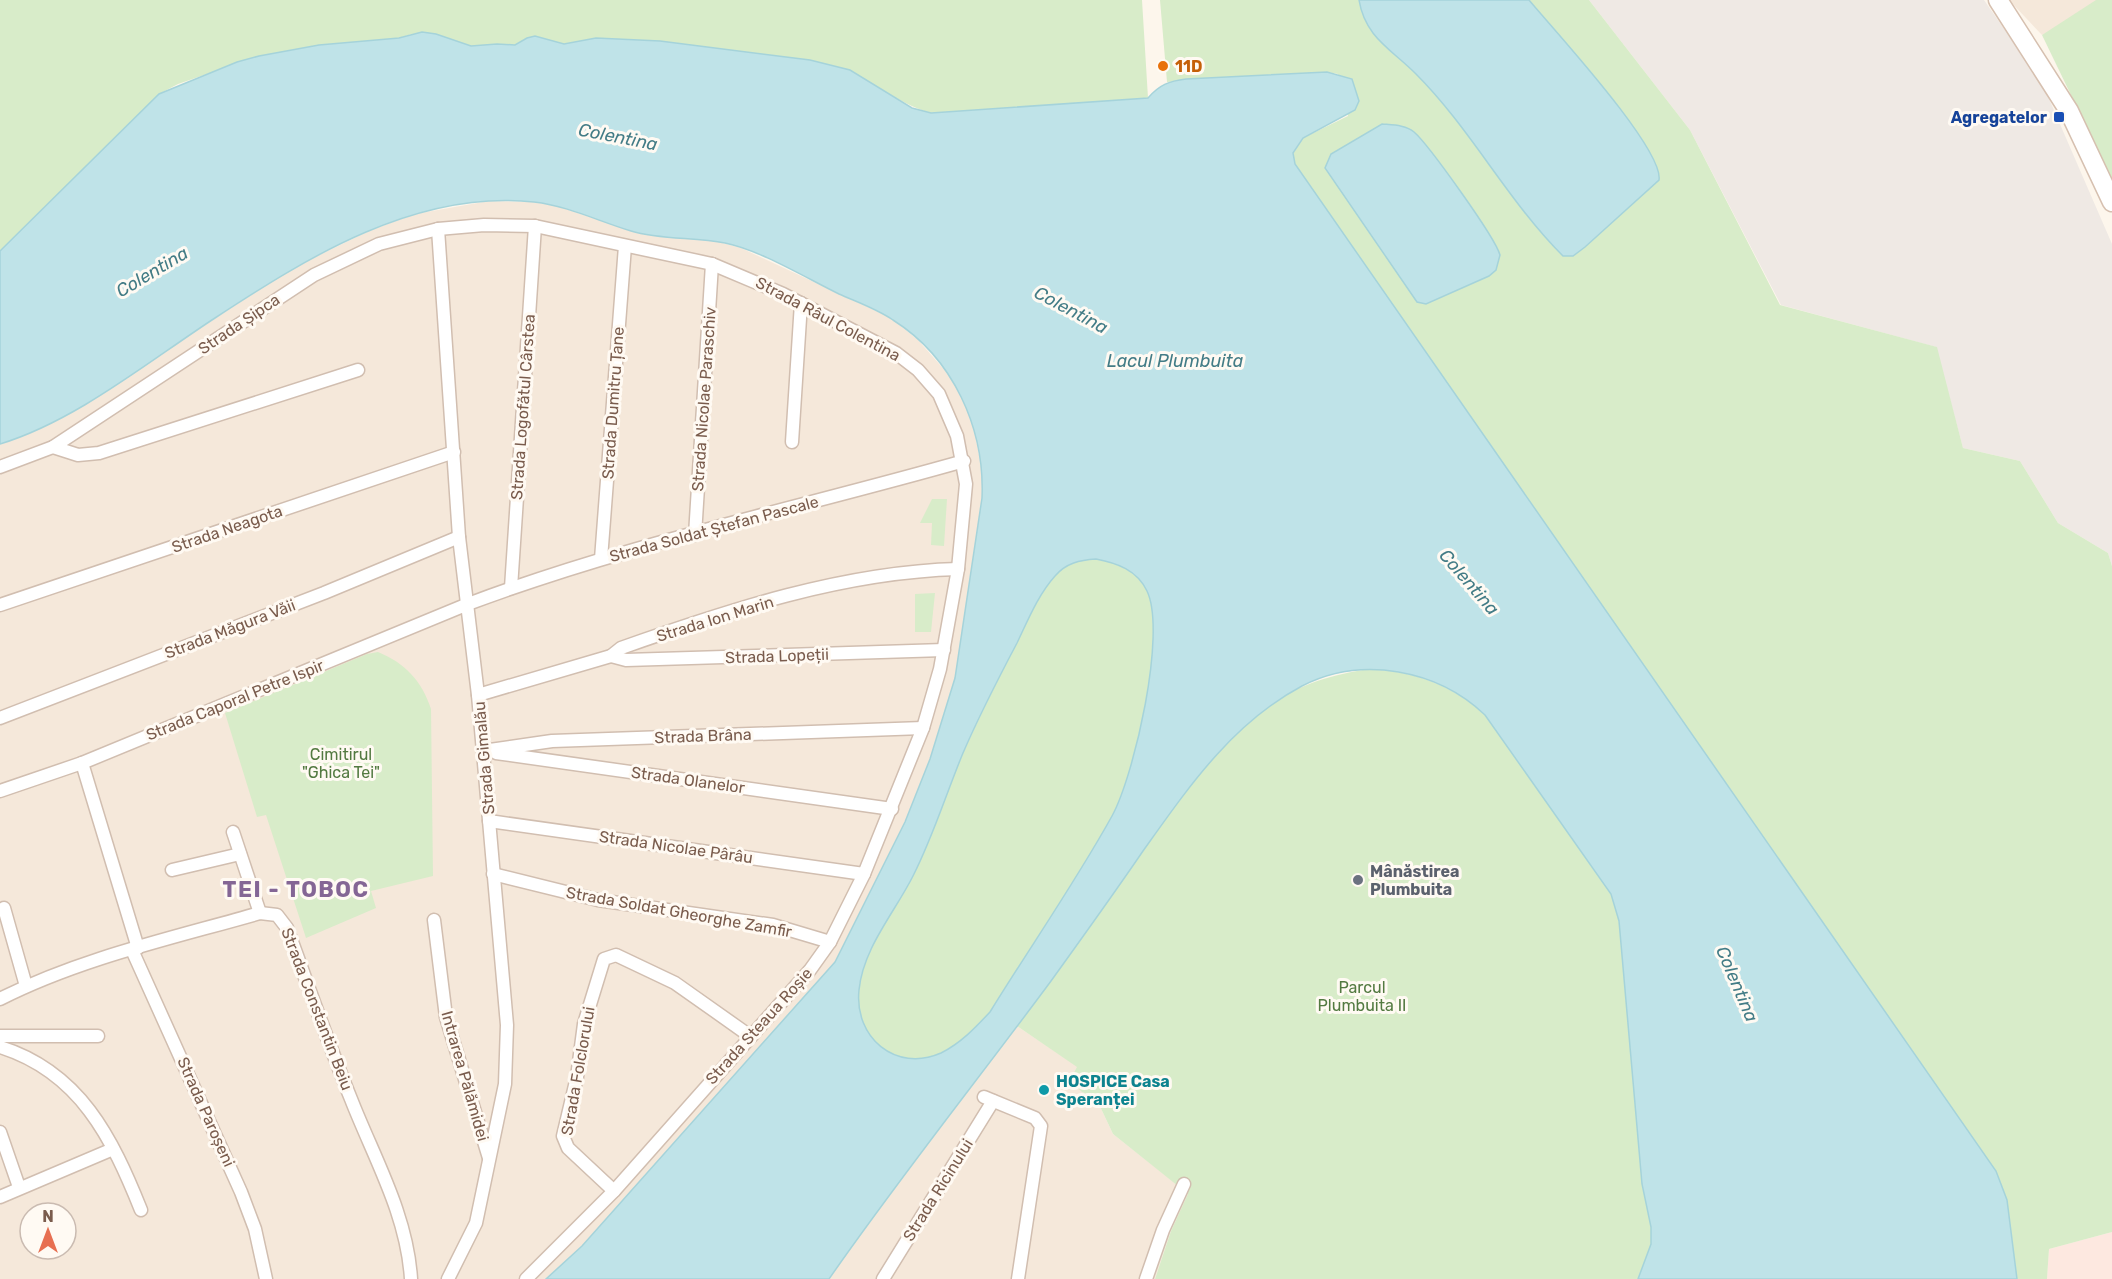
<svg xmlns="http://www.w3.org/2000/svg" width="2112" height="1279" viewBox="0 0 2112 1279" font-family="Rubik,sans-serif">
<style>
.residential{fill:#f5e8da;fill-rule:evenodd}
.commercial{fill:#fde8e0}
.industrial{fill:#efe9e4}
.green{fill:#d8ecc9}
.water{fill:#bfe3e8;stroke:#a5d3da;stroke-width:1.5;fill-rule:evenodd}
.lines{fill:none;stroke-linecap:round;stroke-linejoin:round}
.minor-casing{stroke:#d1beb0;stroke-width:15}
.secondary-casing{stroke:#d6c0b0;stroke-width:21}
.minor{stroke:#fff;stroke-width:12}
.secondary{stroke:#fff;stroke-width:18}
.food-dot{fill:#e8710a;stroke:#fffaf3;stroke-width:2}
.transit-dot{fill:#1a4fb4;stroke:#fffaf3;stroke-width:2}
.worship-dot{fill:#6b7280;stroke:#fffaf3;stroke-width:2}
.culture-dot{fill:#0f9aa8;stroke:#fffaf3;stroke-width:2}
.labels{text-anchor:middle;dominant-baseline:central;stroke-width:6;stroke-linejoin:round;paint-order:stroke}
.food-label{font-size:16px;font-weight:bold;fill:#c56008;stroke:#fffaf3;text-anchor:start}
.transit-label{font-size:16px;font-weight:bold;fill:#164399;stroke:#fffaf3;text-anchor:end}
.street-label{font-size:16px;fill:#7a5c4d;stroke:#fffaf3}
.park-label{font-size:16px;fill:#537a41;stroke:#fffaf3}
.worship-label{font-size:16px;font-weight:bold;fill:#5b616d;stroke:#fffaf3;text-anchor:start}
.culture-label{font-size:16px;font-weight:bold;fill:#0d838f;stroke:#fffaf3;text-anchor:start}
.water-label{font-size:18px;font-style:italic;fill:#437c86;stroke:#fffaf3}
.district-label{font-size:22px;font-weight:bold;letter-spacing:1.5px;fill:#846695;stroke:#fffaf3}
</style>
<rect width="100%" height="100%" fill="#fdf6ec"/>
<g class="residential">
<polygon points="2009,0 2112,0 2042,35"/>
<path d="M 489,201 L 533,202 L 557,206 L 631,231 L 715,241 L 741,248 L 891,318 L 918,340 L 956,383 L 972,418 L 982,471 L 982,498 L 955,678 L 930,759 L 905,822 L 835,962 L 827,973 L 582,1246 L 546,1279 L 0,1279 L 0,444 L 37,430 L 92,399 L 280,276 L 301,264 L 369,231 L 415,214 ZM 30,1213 L 66,1213 L 66,1249 L 30,1249 Z"/>
<polygon points="1017,1026 1078,1067 1082,1092 1096,1098 1113,1134 1189,1194 1171,1231 1155,1279 829,1279 868,1222"/>
</g>
<polygon class="commercial" points="2112,1232 2112,1279 2047,1279 2049,1249"/>
<polygon class="industrial" points="1589,0 1984,0 2043,85 2112,244 2112,566 2108,553 2058,523 2020,461 1963,448 1936,347 1781,305 1690,130"/>
<g class="green">
<path d="M 0,0 L 1142,0 L 1148,98 L 931,113 C 895,103 867,75 831,65 L 660,41 L 596,38 L 564,44 L 527,38 L 515,45 L 497,44 L 471,46 L 436,34 L 412,34 L 399,38 L 319,45 L 259,56 L 178,84 L 159,94 L 0,251 Z"/>
<polygon points="1160,0 1589,0 1690,130 1780,305 1937,347 1963,448 2020,461 2058,523 2108,553 2112,566 2112,1232 2049,1249 2047,1279 2017,1279 2007,1200 1996,1171 1295,164 1293,154 1303,138 1348,116 1338,74 1327,72 1167,82"/>
<polygon points="2096,0 2112,0 2112,180 2042,35"/>
<polygon points="932,499 947,499 944,546 931,545 932,523 920,523"/>
<path d="M 1096,559 C 1117,563 1137,570 1147,591 C 1167,633 1134,776 1112,816 C 1075,883 1030,947 990,1012 C 975,1028 961,1043 941,1053 C 895,1073 854,1037 859,990 C 864,942 901,902 921,859 C 937,823 949,785 965,749 C 981,713 999,678 1017,643 C 1028,620 1038,595 1055,576 C 1066,563 1080,560 1096,559 Z"/>
<polygon points="935,593 931,632 915,632 915,594"/>
<path d="M 378,652 C 405,663 422,681 431,709 L 433,876 L 371,891 L 376,908 L 306,938 L 266,815 L 257,817 L 225,713 L 367,654 Z"/>
<path d="M 1369,669 C 1413,671 1453,685 1485,715 L 1611,894 L 1619,921 L 1642,1184 L 1651,1227 L 1651,1244 L 1638,1279 L 1155,1279 L 1171,1231 L 1188,1194 L 1113,1134 L 1096,1098 L 1082,1092 L 1070,1080 L 1077,1067 L 1017,1026 C 1059,970 1100,912 1140,855 C 1176,805 1211,750 1260,712 C 1293,686 1329,675 1369,669 Z"/>
</g>
<g class="water">
<path d="M 1359,0 L 1529,0 C 1553,29 1664,149 1659,180 L 1585,247 L 1573,256 L 1563,256 C 1507,200 1471,129 1416,74 C 1391,49 1365,37 1359,0 Z"/>
<path d="M 422,32 L 436,34 L 471,46 L 497,44 L 515,45 L 527,38 L 535,36 L 564,44 L 596,38 L 660,41 L 810,60 L 850,70 L 912,108 L 931,113 L 1148,98 C 1159,85 1169,81 1186,79 L 1327,72 L 1352,79 L 1359,101 L 1355,110 L 1303,138 L 1293,153 L 1295,164 L 1996,1171 L 2007,1200 L 2017,1279 L 1638,1279 L 1651,1244 L 1651,1227 L 1642,1184 L 1619,921 L 1611,894 L 1485,715 C 1438,670 1362,655 1302,686 C 1232,723 1188,788 1143,851 C 1113,895 1082,938 1051,981 C 977,1081 900,1177 829,1279 L 546,1279 L 582,1246 L 835,962 L 905,822 L 930,759 L 955,678 L 982,498 C 985,428 953,358 893,320 C 877,309 857,302 839,294 C 806,278 760,250 725,243 C 694,237 661,240 631,231 C 598,221 568,206 534,202 C 417,189 308,257 215,318 C 149,361 76,421 0,444 L 0,251 L 159,94 L 237,62 L 259,56 L 319,45 L 399,38 ZM 1096,559 C 1117,563 1137,570 1147,591 C 1167,633 1134,776 1112,816 C 1075,883 1030,947 990,1012 C 975,1028 961,1043 941,1053 C 895,1073 854,1037 859,990 C 863,948 895,912 913,876 C 933,837 946,794 963,753 C 979,716 998,679 1017,643 C 1028,620 1038,595 1055,576 C 1066,563 1080,560 1096,559 Z"/>
<path d="M 1382,124 C 1393,125 1406,125 1414,132 C 1428,144 1495,237 1500,255 L 1496,270 L 1489,276 L 1426,304 L 1417,302 L 1325,168 L 1331,154 Z"/>
</g>
<g class="lines">
<g class="minor-casing">
<g id="minor">
<polyline points="438,229 459,537 478,695 507,1025 505,1084 476,1223 448,1279"/>
<polyline points="792,442 801,303"/>
<polyline points="53,447 78,455 99,453 358,370"/>
<polyline points="0,467 53,447 314,275 379,244 438,229 484,225 535,226 712,264 783,294 896,353 918,370 939,394 957,436 966,484 958,569 940,669 923,728 864,874 830,942 810,970 614,1191 526,1279"/>
<polyline points="695,535 712,264"/>
<polyline points="601,559 625,246"/>
<polyline points="511,588 535,226"/>
<polyline points="0,605 454,452"/>
<polyline points="611,656 626,660 944,650"/>
<path d="M 478,695 L 611,656 L 621,648 C 729,610 843,572 958,569"/>
<polyline points="0,718 324,593 459,537"/>
<polyline points="483,751 552,741 923,728"/>
<polyline points="496,753 892,809"/>
<polyline points="82,763 138,948"/>
<path d="M 0,791 L 82,763 L 468,604 C 627,544 799,508 964,461"/>
<polyline points="489,821 864,874"/>
<polyline points="233,832 260,913"/>
<polyline points="172,870 240,854"/>
<polyline points="493,874 598,900 773,925 830,942"/>
<polyline points="4,908 26,986"/>
<polyline points="434,920 446,1017 489,1158"/>
<polyline points="132,950 241,1192 255,1229 266,1279"/>
<path d="M 0,999 C 81,958 173,938 260,913 L 277,915 L 287,928 C 308,985 328,1043 351,1099 C 374,1158 407,1214 411,1279"/>
<polyline points="0,1036 98,1036"/>
<path d="M 0,1047 C 80,1072 112,1138 141,1210"/>
<polyline points="984,1097 1035,1118 1041,1126 1018,1279"/>
<polyline points="0,1132 19,1187"/>
<polyline points="614,1191 568,1148 563,1136 577,1077 584,1024 604,959 616,955 675,983 750,1036"/>
<polyline points="0,1197 113,1149"/>
<polyline points="883,1279 993,1101"/>
<polyline points="1146,1279 1163,1230 1184,1184"/>
</g>
</g>
<g class="secondary-casing">
<polyline id="secondary" points="1998,0 2069,111 2112,202"/>
</g>
<use href="#minor" class="minor"/>
<use href="#secondary" class="secondary"/>
</g>
<circle class="food-dot" cx="1163" cy="66" r="6"/>
<rect class="transit-dot" x="2053" y="111" width="12" height="12" rx="3"/>
<circle class="worship-dot" cx="1358" cy="880" r="6"/>
<circle class="culture-dot" cx="1044" cy="1090" r="6"/>
<g class="labels">
<g class="food-label">
<text x="1175" y="66">11D</text>
</g>
<g class="transit-label">
<text x="2047" y="117">Agregatelor</text>
</g>
<g class="street-label">
<text transform="translate(828 319) rotate(28)">Strada Râul Colentina</text>
<text transform="translate(239 324) rotate(-34)">Strada Șipca</text>
<text transform="translate(704 399) rotate(-86)">Strada Nicolae Paraschiv</text>
<text transform="translate(613 403) rotate(-86)">Strada Dumitru Țane</text>
<text transform="translate(523 407) rotate(-86)">Strada Logofătul Cârstea</text>
<text transform="translate(227 529) rotate(-19)">Strada Neagota</text>
<text transform="translate(714 529) rotate(-15)">Strada Soldat Ștefan Pascale</text>
<text transform="translate(715 619) rotate(-17)">Strada Ion Marin</text>
<text transform="translate(230 629) rotate(-21)">Strada Măgura Văii</text>
<text transform="translate(777 656) rotate(-2)">Strada Lopeții</text>
<text transform="translate(235 700) rotate(-22)">Strada Caporal Petre Ispir</text>
<text transform="translate(703 736) rotate(-2)">Strada Brâna</text>
<text transform="translate(484 758) rotate(-95)">Strada Gimalău</text>
<text transform="translate(688 780) rotate(8)">Strada Olanelor</text>
<text transform="translate(676 847) rotate(8)">Strada Nicolae Pârâu</text>
<text transform="translate(679 912) rotate(10)">Strada Soldat Gheorghe Zamfir</text>
<text transform="translate(317 1009) rotate(69)">Strada Constantin Beiu</text>
<text transform="translate(759 1026) rotate(-48)">Strada Steaua Roșie</text>
<text transform="translate(578 1071) rotate(-80)">Strada Folclorului</text>
<text transform="translate(465 1076) rotate(74)">Intrarea Pălămidei</text>
<text transform="translate(206 1112) rotate(66)">Strada Paroșeni</text>
<text transform="translate(938 1190) rotate(-58)">Strada Ricinului</text>
</g>
<g class="park-label">
<text x="341" y="754">Cimitirul<tspan x="341" dy="18">"Ghica Tei"</tspan></text>
<text x="1362" y="987">Parcul<tspan x="1362" dy="18">Plumbuita II</tspan></text>
</g>
<g class="worship-label">
<text x="1370" y="871">Mânăstirea<tspan x="1370" dy="18">Plumbuita</tspan></text>
</g>
<g class="culture-label">
<text x="1056" y="1081">HOSPICE Casa<tspan x="1056" dy="18">Speranței</tspan></text>
</g>
<g class="water-label">
<text transform="translate(618 137) rotate(11)">Colentina</text>
<text transform="translate(152 272) rotate(-31)">Colentina</text>
<text transform="translate(1071 310) rotate(28)">Colentina</text>
<text x="1175" y="361">Lacul Plumbuita</text>
<text transform="translate(1469 582) rotate(49)">Colentina</text>
<text transform="translate(1737 984) rotate(67)">Colentina</text>
</g>
<g class="district-label">
<text x="296" y="889">TEI - TOBOC</text>
</g>
</g>
<g transform="translate(48 1231)"><circle r="28" fill="#fffaf3" stroke="#cabbb1" stroke-width="1.5"/>
<path d="M0-4.5L10 22L0 15L-10 22Z" fill="#e76f51"/>
<text y="-9" font-size="16" font-weight="bold" text-anchor="middle" fill="#7a5c4d">N</text>
</g>
</svg>
